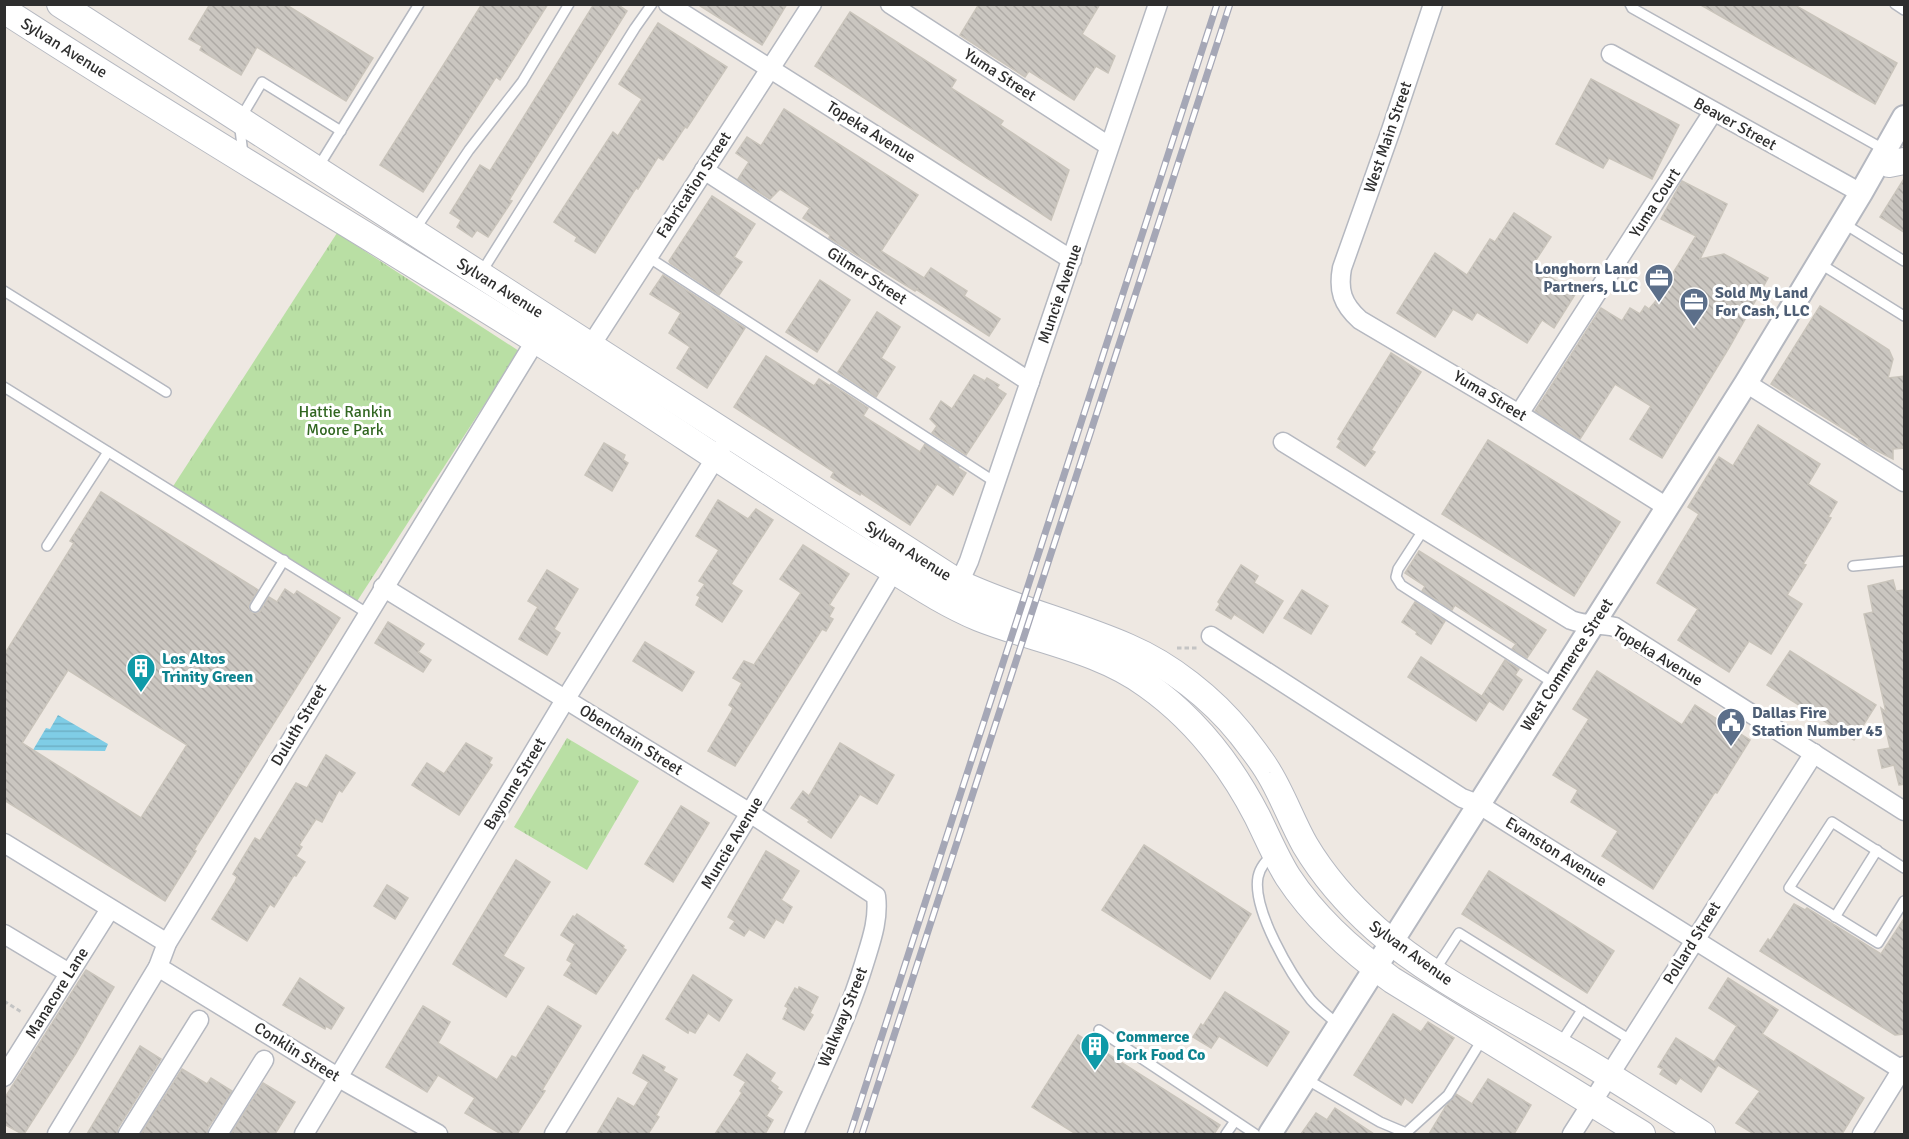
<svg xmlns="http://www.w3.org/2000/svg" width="1909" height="1139" viewBox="0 0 1909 1139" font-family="Signika,sans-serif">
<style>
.park{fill:url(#park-tufts)}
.water{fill:url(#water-rules)}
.building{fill:url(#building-back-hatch);stroke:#c9c4bb;stroke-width:1.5;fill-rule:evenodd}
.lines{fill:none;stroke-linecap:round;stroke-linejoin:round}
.service-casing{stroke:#b5b8c0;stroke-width:12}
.minor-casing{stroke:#b5b8c0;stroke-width:21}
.tertiary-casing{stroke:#b5b8c0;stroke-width:26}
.secondary-casing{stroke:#b5b8c0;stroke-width:28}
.path{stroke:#c4c4c4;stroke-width:3;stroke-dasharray:4.5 3;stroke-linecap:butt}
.service{stroke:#fff;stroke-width:9}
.minor{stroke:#fff;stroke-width:18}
.tertiary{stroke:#fff;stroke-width:22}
.secondary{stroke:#fff;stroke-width:26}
.rail-casing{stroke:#a5a7b6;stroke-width:7}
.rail{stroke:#fff;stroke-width:4.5;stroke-dasharray:14;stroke-linecap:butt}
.labels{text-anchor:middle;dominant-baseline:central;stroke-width:6;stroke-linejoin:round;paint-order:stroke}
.street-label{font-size:16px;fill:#2e2e2e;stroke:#fff}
.service-label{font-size:16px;font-weight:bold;fill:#4e5e75;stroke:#fff;text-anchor:start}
.park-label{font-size:16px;fill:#326722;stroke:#fff}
.culture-label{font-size:16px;font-weight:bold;fill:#0d838f;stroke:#fff;text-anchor:start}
</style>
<defs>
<pattern id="park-tufts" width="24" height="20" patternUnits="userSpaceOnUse" patternTransform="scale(1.5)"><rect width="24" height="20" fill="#b9dfa4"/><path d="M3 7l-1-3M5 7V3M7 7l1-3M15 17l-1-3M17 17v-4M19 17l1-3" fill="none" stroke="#9fc08e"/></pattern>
<pattern id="water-rules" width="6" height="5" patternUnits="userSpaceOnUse" patternTransform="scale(1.5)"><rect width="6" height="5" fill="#7fcde6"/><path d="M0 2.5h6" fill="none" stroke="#6eb0c6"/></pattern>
<pattern id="building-back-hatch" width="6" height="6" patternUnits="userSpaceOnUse" patternTransform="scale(1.5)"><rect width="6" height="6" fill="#cac6c0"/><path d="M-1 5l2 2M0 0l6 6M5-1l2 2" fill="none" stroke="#aeaaa5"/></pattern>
</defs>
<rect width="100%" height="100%" fill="#eee8e2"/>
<g class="park">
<polygon points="337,233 519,351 352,609 170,491"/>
<polygon points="567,738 639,781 587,870 514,827"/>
</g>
<polygon class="water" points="58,715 108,744 105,751 33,750 46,728 50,729"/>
<g class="building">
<polygon points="210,4 285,4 373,58 346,101 257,47 241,75 200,50 202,46 189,39"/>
<polygon points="482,4 548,4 500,80 496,77 423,192 380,165"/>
<polygon points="594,4 617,4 627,11 509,200 512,201 488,237 477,230 472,237 457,227 461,220 450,213 480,165 490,171"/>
<polygon points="697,4 787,4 762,45"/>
<polygon points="979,4 1100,4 1082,34 1115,56 1108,73 1096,66 1074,100 1029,71 1025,77 960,35"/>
<polygon points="1699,4 1793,4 1897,63 1875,104"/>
<polygon points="850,12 956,80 951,88 1003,121 1000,125 1069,170 1051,220 815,66"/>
<polygon points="658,23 727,67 687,128 685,127 663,160 658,157 638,189 636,188 595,253 575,241 577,237 554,222 613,132 618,136 642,99 619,84"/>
<polygon points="1591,79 1679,125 1652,179 1609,158 1603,168 1556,144"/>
<polygon points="784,109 918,195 881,251 924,278 931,268 967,291 964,296 1000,319 989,336 917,290 918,288 915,291 829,238 830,235 803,218 810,208 780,189 770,199 738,179 749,162 736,153 747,137 761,146"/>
<polygon points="1905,177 1905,233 1880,217"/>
<polygon points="1682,181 1727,204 1700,259 1724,254 1768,278 1730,346 1662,458 1630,439 1651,406 1615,384 1580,439 1535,411 1601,308 1622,321 1630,308 1640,314 1645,306 1649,309 1655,302 1696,236 1661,219"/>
<polygon points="712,196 755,224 734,257 742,262 719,295 670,263 669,261"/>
<polygon points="1514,213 1551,237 1532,266 1576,293 1554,328 1542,320 1527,343 1477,312 1472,320 1453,309 1435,337 1397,313 1435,253 1467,275 1490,239 1495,242"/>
<polygon points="663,275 745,328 707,388 677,368 690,347 669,333 681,313 650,294"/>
<polygon points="820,280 850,300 817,352 786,332"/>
<polygon points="1820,306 1889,350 1893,359 1888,378 1905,376 1905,448 1893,449 1893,459 1866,445 1859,440 1860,439 1771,384"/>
<polygon points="877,312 900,327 881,358 895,367 876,397 838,372"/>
<polygon points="1391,353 1421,372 1371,450 1375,452 1365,466 1337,447 1341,441 1338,439"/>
<polygon points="766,356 814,386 819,379 830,386 831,384 868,408 863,416 920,452 925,444 959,466 958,468 966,473 953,495 937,484 910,525 861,493 860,495 831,477 834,472 734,407"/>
<polygon points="974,375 985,381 987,378 999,385 997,388 1006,394 966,455 932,433 937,426 930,419 941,401 952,409"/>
<polygon points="1758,425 1820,464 1808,484 1837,502 1828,517 1831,518 1803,564 1806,565 1787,595 1802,604 1771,654 1749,641 1729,672 1678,640 1698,609 1657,583 1699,514 1688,507 1719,457 1733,466"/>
<polygon points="1488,440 1620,522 1574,596 1442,514"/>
<polygon points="604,443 625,455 623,460 628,463 612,491 585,475"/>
<path d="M 101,492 L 258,590 L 248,606 L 252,613 L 259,613 L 269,597 L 277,602 L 285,589 L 294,595 L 297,591 L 340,618 L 194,850 L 196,851 L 165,901 L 4,800 L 4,655 L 74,543 L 70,541 ZM 68,670 L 187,745 L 141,818 L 22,743 Z"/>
<polygon points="718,500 748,519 756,509 773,520 731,584 742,591 722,622 696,605 700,597 697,595 705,584 699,581 719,550 696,536"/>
<polygon points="803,545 849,574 829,605 834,608 829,617 833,619 826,631 822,629 735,766 708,751 731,712 733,708 729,705 742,683 733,678 744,661 754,665 801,593 780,579"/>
<polygon points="1419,551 1546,630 1527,658 1512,649 1516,644 1455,605 1452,610 1422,591 1425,586 1405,573"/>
<polygon points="1241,565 1258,576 1254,583 1283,601 1263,633 1234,614 1231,619 1216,610 1220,604 1218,602"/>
<polygon points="547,570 578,589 554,629 560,633 547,655 519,639 538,607 528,601"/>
<polygon points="1893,580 1896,591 1905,590 1905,784 1899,785 1894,765 1882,768 1878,750 1890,748 1881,708 1886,712 1864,614 1873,612 1868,586"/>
<polygon points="1302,590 1328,606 1311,634 1284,618"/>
<polygon points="1415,602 1445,621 1431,644 1416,634 1417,632 1402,622"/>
<polygon points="388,622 424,644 418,652 431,660 423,672 375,643"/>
<polygon points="645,642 694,672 682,691 633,661"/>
<polygon points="1790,651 1876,705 1854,740 1767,685"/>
<polygon points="1421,657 1489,701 1476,721 1408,677"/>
<polygon points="1505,660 1519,669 1515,675 1522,680 1503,710 1482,696"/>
<polygon points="1597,671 1682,725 1695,705 1750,740 1717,793 1715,792 1653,889 1602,856 1618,831 1571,802 1578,790 1553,775 1589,719 1573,709"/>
<polygon points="466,743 492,758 489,763 492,765 459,815 412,785 427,763 444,774"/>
<polygon points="840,743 894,775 877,804 860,794 831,838 808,822 810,820 791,808 803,791 809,796"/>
<polygon points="326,755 355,773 342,792 339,790 322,822 316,819 299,845 302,847 296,856 305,862 296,876 294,875 274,907 270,904 247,941 212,919 235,882 237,877 233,874 255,838 260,841 296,783 307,788"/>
<polygon points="681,806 709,823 673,882 645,864"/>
<polygon points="1144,845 1251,914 1210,979 1102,910"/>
<polygon points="766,851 799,871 781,900 792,907 783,923 776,919 764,938 749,929 744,936 730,928 735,921 728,917"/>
<polygon points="516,860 550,882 503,956 524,968 506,997 453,964"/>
<polygon points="1489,871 1614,951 1587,993 1462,914"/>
<polygon points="387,885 408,898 395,919 374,906"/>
<polygon points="1794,904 1805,910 1807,908 1881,954 1905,917 1905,1034 1895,1035 1760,951 1768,939 1770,941"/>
<polygon points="577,914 624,946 623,948 626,950 596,994 564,975 572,963 567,960 575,944 561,935 573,916 575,917"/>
<polygon points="86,970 114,987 76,1053 24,1134 22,1134 4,1124 4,1099"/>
<polygon points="693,975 732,1000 719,1021 708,1013 695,1033 689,1030 688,1033 666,1019"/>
<polygon points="300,978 344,1008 331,1029 326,1026 325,1029 283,1005"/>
<polygon points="1728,978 1778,1010 1762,1034 1864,1098 1842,1134 1754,1134 1736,1123 1760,1091 1718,1065 1701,1092 1680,1078 1676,1084 1660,1074 1663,1069 1658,1067 1676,1038 1714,1062 1737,1026 1709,1008"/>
<polygon points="799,987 818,997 810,1013 813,1015 804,1030 783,1019 788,1008 785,1006 795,988 798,990"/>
<polygon points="1225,992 1289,1032 1267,1066 1219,1036 1211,1048 1193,1037 1201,1024 1203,1026"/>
<polygon points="423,1006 450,1022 438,1043 497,1080 512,1056 516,1058 548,1006 581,1026 542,1090 545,1091 517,1134 501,1134 465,1113 475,1098 438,1075 427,1092 386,1067"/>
<polygon points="1393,1014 1421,1032 1428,1022 1454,1038 1412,1103 1405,1098 1401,1105 1354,1075"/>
<polygon points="1078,1035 1220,1125 1214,1134 1076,1134 1032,1107"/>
<polygon points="140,1046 161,1059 118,1128 117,1134 87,1134"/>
<polygon points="747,1054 775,1073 770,1081 778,1087 777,1089 782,1092 766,1116 773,1120 765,1134 715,1134 742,1093 740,1091 746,1082 734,1075"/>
<polygon points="643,1055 665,1067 663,1071 677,1079 656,1115 659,1117 648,1134 597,1134 618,1098 634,1107 649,1082 633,1073"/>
<polygon points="182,1069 207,1084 211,1078 232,1091 208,1128 207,1134 141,1134"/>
<polygon points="1488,1079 1531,1105 1514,1134 1429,1134 1446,1106 1456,1094 1472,1104"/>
<polygon points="263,1083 295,1102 275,1134 231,1134"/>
<polygon points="1335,1108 1374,1134 1301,1134 1316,1113 1327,1120"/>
</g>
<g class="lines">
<g class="service-casing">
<g id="service">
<polyline points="1630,4 1632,8 1885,150"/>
<polyline points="1895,4 1904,10"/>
<polyline points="243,154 239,121 262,82 341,131"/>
<polyline points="317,169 419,4"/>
<polyline points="1843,223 1904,261"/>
<polyline points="414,231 469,150 522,82 569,4"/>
<polyline points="648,257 995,482"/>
<polyline points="1819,263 1904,316"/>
<polyline points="481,273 635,28 652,4"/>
<polyline points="4,291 166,392"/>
<polyline points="4,387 367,613"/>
<polyline points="1424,529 1398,569 1396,577 1401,585 1555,684"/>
<polyline points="47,546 108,452"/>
<polyline points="1853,566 1904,561"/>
<polyline points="255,607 284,560"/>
<path d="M 1273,854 C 1266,861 1260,867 1258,877 C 1252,910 1291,975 1311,1000 C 1319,1009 1329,1017 1339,1025"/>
<polyline points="1904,868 1832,822 1789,888 1878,943 1904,901"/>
<polyline points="1835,917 1877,850"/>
<polyline points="1435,970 1459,933 1582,1010 1560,1044"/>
<polyline points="1582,1010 1632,1041"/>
<polyline points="1099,1030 1255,1134"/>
<polyline points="1306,1079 1380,1122 1406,1133 1448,1095 1483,1038"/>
<polyline points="1226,1134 1235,1121"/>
</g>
</g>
<g class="minor-casing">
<g id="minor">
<polyline points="668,4 1072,260"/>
<polyline points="890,4 1109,146"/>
<path d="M 1433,4 L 1391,130 L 1342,268 C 1338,290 1342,304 1360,320 L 1519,414 L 1667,507"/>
<polyline points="1611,54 1861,193"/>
<polyline points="704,170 1030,382"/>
<polyline points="584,356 812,4"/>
<polyline points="1746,383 1904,482"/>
<polyline points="1519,414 1713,112"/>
<path d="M 1283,442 L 1571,620 C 1586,626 1600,623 1615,627 L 1904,811"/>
<polyline points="959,583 969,561 1158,4"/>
<path d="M 383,587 L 750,813 L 876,896 C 879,920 871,941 864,964 C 846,1023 818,1077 794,1134"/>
<polyline points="1211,636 1462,798 1478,804 1902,1070"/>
<polyline points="4,843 167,943"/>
<polyline points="4,934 69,973"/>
<polyline points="158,967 339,1078 438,1134"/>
<polyline points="4,1077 110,909"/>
<polyline points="57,1134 158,967 167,943 542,330"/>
<polyline points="128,1134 199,1020"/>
<polyline points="218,1134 264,1060"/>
<polyline points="304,1134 565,700 721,449"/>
<polyline points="554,1134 750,813 900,560"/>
<path d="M 1572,1134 C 1653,1008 1732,880 1814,753"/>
<polyline points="1862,1134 1904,1066"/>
</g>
</g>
<g class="tertiary-casing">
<polyline id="tertiary" points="1270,1134 1746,383 1861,193 1904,117"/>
</g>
<g class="secondary-casing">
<g id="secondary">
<path d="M 60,4 L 959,583 C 1014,609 1073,623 1128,647 C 1170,665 1212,698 1241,734 C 1250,746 1261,759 1269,773 C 1283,796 1292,822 1305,845 C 1324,877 1348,904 1376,929 C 1429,976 1495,1008 1556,1044 C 1606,1072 1654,1104 1702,1134"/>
<path d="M 4,10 C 181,125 362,231 540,343 C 660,418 775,500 896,572 C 923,589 950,606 979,618 C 1034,640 1098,649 1147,685 C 1195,719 1230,764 1257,816 C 1267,836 1276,858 1288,877 C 1315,918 1353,952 1392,980 L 1642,1134"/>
<polyline points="1889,164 1904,161"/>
</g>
</g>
<g class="path">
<polyline points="1177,648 1197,648"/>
<polyline points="4,1001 23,1013"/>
</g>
<use href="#service" class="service"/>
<use href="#minor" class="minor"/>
<use href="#tertiary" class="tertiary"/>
<use href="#secondary" class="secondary"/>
<g class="rail-casing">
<g id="rail">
<polyline points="850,1134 1217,4"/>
<polyline points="862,1134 1230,4"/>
</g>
</g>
<use href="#rail" class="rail"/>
</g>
<defs>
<g id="office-pin" transform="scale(1.5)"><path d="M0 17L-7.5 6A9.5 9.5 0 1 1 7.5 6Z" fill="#5c6f8a" stroke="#fff"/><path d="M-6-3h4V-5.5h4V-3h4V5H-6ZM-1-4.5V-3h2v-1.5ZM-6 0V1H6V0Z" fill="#fff"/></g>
<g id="building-pin" transform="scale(1.5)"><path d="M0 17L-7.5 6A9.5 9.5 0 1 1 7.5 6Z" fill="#0f9aa8" stroke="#fff"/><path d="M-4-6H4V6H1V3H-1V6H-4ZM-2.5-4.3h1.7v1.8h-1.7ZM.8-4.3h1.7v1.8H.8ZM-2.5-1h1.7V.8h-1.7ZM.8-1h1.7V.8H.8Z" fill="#fff"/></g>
<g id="civic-pin" transform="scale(1.5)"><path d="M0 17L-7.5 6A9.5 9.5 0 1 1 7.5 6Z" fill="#5c6f8a" stroke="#fff"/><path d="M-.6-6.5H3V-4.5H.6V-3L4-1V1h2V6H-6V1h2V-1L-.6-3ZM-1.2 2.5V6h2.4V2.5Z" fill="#fff"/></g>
</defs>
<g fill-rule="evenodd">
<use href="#office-pin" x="1659" y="278"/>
<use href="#office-pin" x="1694" y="302"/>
<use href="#building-pin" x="141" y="668"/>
<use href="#civic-pin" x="1731" y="722"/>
<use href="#building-pin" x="1095" y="1046"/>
</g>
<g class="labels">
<g class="street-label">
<text transform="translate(64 48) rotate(32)">Sylvan Avenue</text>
<text transform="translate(1000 75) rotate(33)">Yuma Street</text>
<text transform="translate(1735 124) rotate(29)">Beaver Street</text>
<text transform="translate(871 132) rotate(32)">Topeka Avenue</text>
<text transform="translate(1388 137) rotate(-71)">West Main Street</text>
<text transform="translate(694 185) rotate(-57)">Fabrication Street</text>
<text transform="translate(1655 203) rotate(-57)">Yuma Court</text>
<text transform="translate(867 276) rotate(33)">Gilmer Street</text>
<text transform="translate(500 288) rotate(32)">Sylvan Avenue</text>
<text transform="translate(1060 294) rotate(-71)">Muncie Avenue</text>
<text transform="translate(1490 396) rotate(31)">Yuma Street</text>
<text transform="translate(908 551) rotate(32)">Sylvan Avenue</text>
<text transform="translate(1658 656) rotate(31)">Topeka Avenue</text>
<text transform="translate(1567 665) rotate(-57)">West Commerce Street</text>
<text transform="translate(299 725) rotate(-59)">Duluth Street</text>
<text transform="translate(631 740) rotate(32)">Obenchain Street</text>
<text transform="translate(515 784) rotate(-59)">Bayonne Street</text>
<text transform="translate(732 843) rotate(-59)">Muncie Avenue</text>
<text transform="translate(1556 852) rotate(32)">Evanston Avenue</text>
<text transform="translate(1692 943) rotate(-58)">Pollard Street</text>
<text transform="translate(1411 953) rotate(36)">Sylvan Avenue</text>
<text transform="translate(57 993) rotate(-58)">Manacore Lane</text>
<text transform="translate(843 1017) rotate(-68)">Walkway Street</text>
<text transform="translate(297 1052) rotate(32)">Conklin Street</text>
</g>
<g class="service-label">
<text x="1638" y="269" text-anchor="end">Longhorn Land<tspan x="1638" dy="18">Partners, LLC</tspan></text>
<text x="1715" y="293">Sold My Land<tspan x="1715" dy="18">For Cash, LLC</tspan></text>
<text x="1752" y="713">Dallas Fire<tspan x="1752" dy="18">Station Number 45</tspan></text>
</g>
<g class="park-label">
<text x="345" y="412">Hattie Rankin<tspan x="345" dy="18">Moore Park</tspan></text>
</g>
<g class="culture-label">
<text x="162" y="659">Los Altos<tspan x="162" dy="18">Trinity Green</tspan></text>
<text x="1116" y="1037">Commerce<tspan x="1116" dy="18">Fork Food Co</tspan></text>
</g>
</g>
<rect width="1909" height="1139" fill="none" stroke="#2e2e2e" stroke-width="12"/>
</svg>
